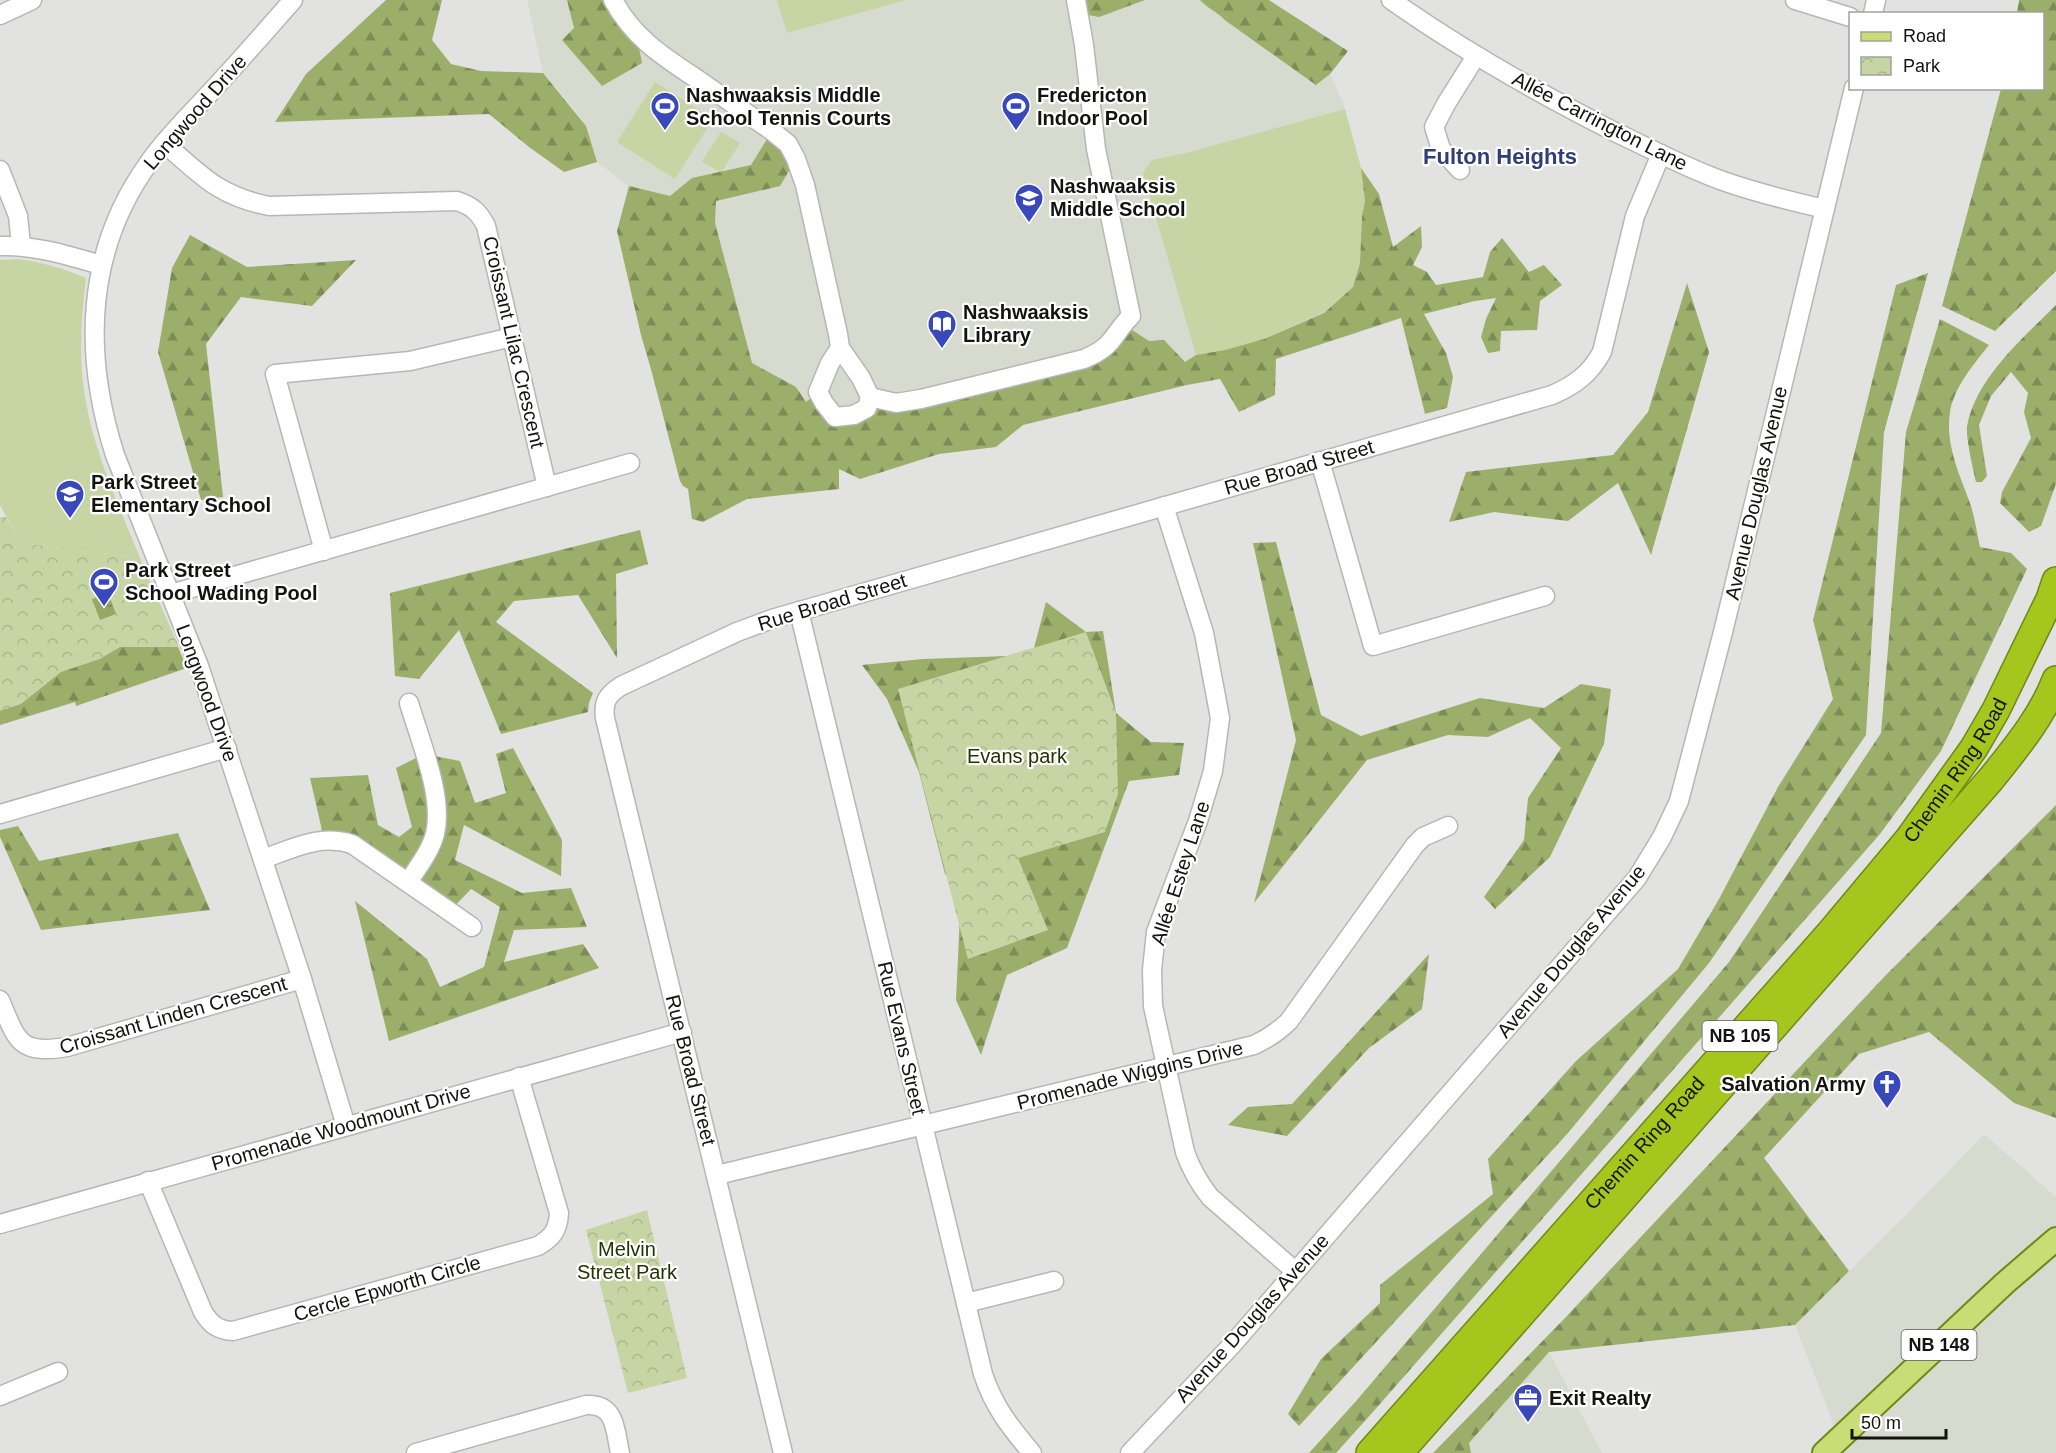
<svg xmlns="http://www.w3.org/2000/svg" width="2056" height="1453" viewBox="0 0 2056 1453" font-family="Helvetica,sans-serif">
<style>
.built{fill:#d6dacf}
.grass{fill:#c7d5a4}
.forest{fill:url(#forest-firs)}
.park{fill:url(#park-crowns)}
.water{fill:url(#water-ripples)}
.lines{fill:none;stroke-linecap:round;stroke-linejoin:round}
.minor-casing{stroke:#b6b7b4;stroke-width:21}
.major-casing{stroke:#728719;stroke-width:26}
.highway-casing{stroke:#728719;stroke-width:30}
.minor{stroke:#fff;stroke-width:18}
.major{stroke:#c9dd77;stroke-width:22}
.highway{stroke:#a5c61d;stroke-width:27}
.labels{text-anchor:middle;dominant-baseline:central;stroke-width:4.5;stroke-linejoin:round;paint-order:stroke}
.shield{fill:#fff;stroke:#5a5a59;stroke-width:1.5}
.shield-label{font-size:18px;font-weight:bold;fill:#131312}
.poi-label{font-size:20px;font-weight:bold;fill:#131312;stroke:#fff;text-anchor:start}
.street-label{font-size:20px;fill:#131312;stroke:#fff}
.park-label{font-size:20px;fill:#273200;stroke:#fff}
.quarter-label{font-size:22px;font-weight:bold;fill:#303d77;stroke:#fff}
</style>
<defs>
<pattern id="forest-firs" width="22" height="20" patternUnits="userSpaceOnUse" patternTransform="scale(1.5)"><rect width="22" height="20" fill="#9bae6a"/><path d="M5 1l3.5 6h-7zM16 11l3.5 6h-7z" fill="#7d8c56"/></pattern>
<pattern id="park-crowns" width="20" height="18" patternUnits="userSpaceOnUse" patternTransform="scale(1.5)"><rect width="20" height="18" fill="#c7d5a4"/><path d="M2 6a3 3 0 1 1 6 0M12 15a3 3 0 1 1 6 0" fill="none" stroke="#aab68c"/></pattern>
<pattern id="water-ripples" width="26" height="14" patternUnits="userSpaceOnUse" patternTransform="scale(1.5)"><rect width="26" height="14" fill="#96a865"/><path d="M2 4q2-2 4 0t4 0M15 11q2-2 4 0t4 0" fill="none" stroke="#798852"/></pattern>
</defs>
<rect width="100%" height="100%" fill="#e2e3e0"/>
<g class="built">
<polygon points="527,0 1236,0 1330,74 1343,103 1361,168 1365,201 1358,333 853,465 749,389 662,211 597,162 585,126 579,115 543,73"/>
<polygon points="1984,1134 2056,1197 2056,1453 1824,1453 1839,1438 1795,1325 1907,1214"/>
<polygon points="1549,1352 1602,1453 1471,1453 1469,1443"/>
</g>
<g class="grass">
<polygon points="777,0 906,0 787,33"/>
<polygon points="655,82 713,119 675,179 617,142"/>
<polygon points="1345,109 1361,168 1365,201 1362,216 1360,263 1353,287 1324,312 1264,339 1225,350 1196,355 1143,173 1152,160 1186,153"/>
<polygon points="721,132 740,143 721,173 702,161"/>
<path d="M 18,259 C 42,262 63,268 86,278 C 81,319 78,361 86,402 C 96,458 121,510 142,563 L 127,556 L 21,543 L 0,505 L 0,260 Z"/>
</g>
<g class="forest">
<polygon points="386,0 442,0 432,40 451,64 481,71 543,73 586,126 597,162 564,172 529,147 489,114 275,122 306,74"/>
<polygon points="567,0 613,0 636,33 642,63 602,86 562,40 574,28"/>
<polygon points="1076,0 1145,0 1099,17 1078,13"/>
<path d="M 1200,0 L 1269,0 L 1348,51 L 1330,74 L 1316,85 L 1226,21 C 1218,12 1208,9 1200,0 Z"/>
<polygon points="2019,0 2056,0 2056,271 1995,331 1942,306 2001,89 2042,88 2042,14 2017,13"/>
<polygon points="772,131 796,159 780,186 716,201 715,223 752,363 796,387 806,402 818,392 835,417 1084,359 1123,324 1149,341 1164,340 1185,362 1196,355 1225,350 1264,339 1324,313 1353,287 1360,263 1362,216 1365,201 1361,168 1379,194 1393,247 1421,226 1422,247 1413,265 1427,272 1436,285 1483,277 1490,252 1502,238 1529,272 1544,265 1562,285 1540,301 1537,330 1501,331 1500,351 1488,353 1481,337 1486,319 1496,298 1475,301 1424,314 1446,353 1453,377 1447,408 1425,414 1401,318 1276,359 1275,395 1239,412 1220,379 1187,385 1023,425 996,447 939,454 860,479 839,469 839,489 747,499 703,522 692,519 688,489 683,486 680,481 652,373 641,335 617,231 629,186 670,196 692,178 751,165"/>
<polygon points="190,235 247,267 356,260 312,306 241,297 206,344 223,497 201,500 158,352 172,268"/>
<polygon points="1928,273 1884,432 1866,735 1709,963 1568,1133 1299,1426 1288,1414 1321,1359 1380,1303 1380,1285 1493,1194 1488,1159 1576,1061 1678,969 1719,899 1778,787 1833,699 1813,620 1896,285"/>
<polygon points="1687,283 1709,352 1651,555 1618,483 1568,521 1494,512 1449,522 1466,472 1613,455 1648,412"/>
<path d="M 2056,305 L 2056,484 L 2041,526 L 2029,532 L 2000,503 L 2002,492 L 2031,438 L 2024,412 L 2028,393 L 2011,372 L 1991,396 L 1979,425 L 1987,476 L 1982,482 L 1976,482 C 1973,469 1966,439 1967,427 C 1975,379 2023,338 2056,305 Z"/>
<path d="M 1940,319 L 1989,345 C 1974,364 1954,387 1950,412 C 1945,446 1960,475 1971,506 C 1975,519 1977,533 1980,547 L 2011,553 L 2027,569 L 1941,751 L 1880,834 L 1372,1413 L 1336,1453 L 1309,1453 L 1357,1400 L 1729,962 L 1881,733 L 1906,432 Z"/>
<polygon points="640,530 648,564 616,574 617,658 578,595 514,601 496,622 593,693 589,703 588,712 501,734 459,630 419,679 395,676 390,593"/>
<polygon points="1276,542 1321,715 1361,736 1480,698 1544,708 1581,684 1611,689 1604,744 1550,857 1495,909 1484,897 1524,840 1528,798 1561,748 1530,718 1488,737 1448,735 1367,760 1254,903 1296,740 1253,543"/>
<polygon points="154,591 187,668 76,706 75,702 0,725 0,696"/>
<polygon points="1046,602 1086,632 1103,631 1116,713 1151,742 1184,743 1179,775 1129,781 1067,948 1007,975 981,1055 956,1000 961,892 945,874 919,772 887,699 862,665 923,659 1007,656 1034,648"/>
<polygon points="513,748 562,840 561,876 464,825 455,860 522,893 571,888 587,927 514,930 504,962 583,944 599,968 389,1041 355,901 427,959 440,987 484,967 500,907 471,889 450,911 408,882 324,839 310,778 368,775 378,825 399,837 412,827 396,768 424,754 460,761 475,803 506,793 496,754"/>
<polygon points="2056,805 2056,1118 2014,1103 1929,1032 1859,1054 1764,1158 1849,1271 1795,1325 1549,1352 1469,1443 1471,1453 1433,1453 1565,1318 1884,977"/>
<polygon points="18,826 39,861 178,833 210,910 41,930 0,837 0,830"/>
<polygon points="1429,954 1422,1009 1369,1048 1287,1136 1228,1125 1248,1107 1292,1104"/>
</g>
<g class="park">
<polygon points="0,517 6,517 21,543 127,556 142,563 179,647 120,647 100,659 61,672 21,704 0,711"/>
<polygon points="1086,632 1116,713 1118,794 1105,832 1018,858 1048,930 968,959 898,689"/>
<polygon points="647,1210 687,1378 628,1393 586,1230"/>
</g>
<polygon class="water" points="108,593 116,614 100,620 92,599"/>
<g class="lines">
<g class="minor-casing">
<g id="minor">
<path d="M 293,0 C 265,32 237,64 208,95 C 188,117 165,139 148,164 C 85,252 83,355 115,455 L 199,666 L 302,979 L 346,1126"/>
<path d="M 613,0 C 634,39 664,57 700,81 C 724,98 748,114 772,131 L 788,144 L 796,159 L 805,185 L 838,334 L 840,348 L 861,378 L 870,397 L 896,403 L 921,399 L 1084,359 C 1115,346 1111,336 1131,316 L 1096,149 L 1084,45 L 1076,0"/>
<path d="M 1391,0 C 1462,50 1538,93 1615,132 C 1651,149 1686,168 1723,181 C 1757,193 1790,201 1825,209"/>
<polyline points="1795,0 1850,17"/>
<polyline points="1873,14 1876,0"/>
<polyline points="0,15 32,0"/>
<path d="M 164,143 C 201,175 218,196 269,206 L 457,201 C 472,206 479,212 486,226 L 547,487"/>
<polyline points="0,170 18,216 21,245"/>
<polyline points="1460,170 1441,149 1434,127 1446,104 1476,56"/>
<path d="M 0,246 C 35,245 67,255 101,265"/>
<polyline points="840,348 830,363 818,392 824,403 835,417 854,415 867,408 870,397"/>
<polyline points="1320,461 1373,646 1545,596"/>
<path d="M 1164,506 L 1204,633 L 1220,718 L 1213,771 L 1198,821 L 1156,932 L 1152,970 L 1153,1006 L 1185,1152 C 1191,1169 1199,1183 1210,1197 L 1295,1271"/>
<polyline points="324,551 275,374 410,361 512,337"/>
<polyline points="171,594 630,463"/>
<path d="M 799,611 L 983,1374 C 994,1407 1010,1427 1032,1453"/>
<polyline points="0,814 227,748"/>
<path d="M 263,859 C 294,848 319,834 352,844 L 472,927"/>
<path d="M 408,882 C 418,867 430,852 435,834 C 444,796 420,741 409,703"/>
<path d="M 0,1000 C 17,1040 18,1055 67,1047 L 302,979"/>
<path d="M 717,1175 L 1254,1045 C 1267,1039 1278,1032 1289,1021 L 1415,845 L 1423,837 L 1448,826"/>
<path d="M 148,1181 L 203,1312 C 211,1325 218,1330 233,1331 L 538,1246 C 553,1237 558,1230 559,1213 L 519,1077"/>
<polyline points="0,1224 682,1032"/>
<polyline points="966,1303 1054,1281"/>
<polyline points="0,1396 58,1372"/>
<path d="M 416,1453 L 586,1405 C 616,1403 615,1430 620,1453"/>
<path d="M 783,1453 C 725,1208 663,963 605,718 C 603,702 607,695 621,686 L 737,632 L 772,619 L 1552,395 C 1575,385 1590,374 1602,352 L 1635,216 L 1661,154"/>
<polyline points="1130,1453 1231,1346 1637,878 1662,837 1679,801 1723,632 1854,88"/>
</g>
</g>
<g class="major-casing">
<polyline id="major" points="1824,1453 2005,1283 2056,1239"/>
</g>
<g class="highway-casing">
<g id="highway">
<path id="s1" d="M 1370,1453 L 1831,932 L 1908,840 L 1974,748 L 1996,710 L 2050,599 L 2056,581"/>
<path d="M 1399,1453 L 1991,779 C 2015,749 2042,717 2056,680"/>
</g>
</g>
<use href="#minor" class="minor"/>
<use href="#major" class="major"/>
<use href="#highway" class="highway"/>
</g>
<defs>
<g id="stadium-pin" transform="scale(1.5)"><path d="M0 17L-7.5 6A9.5 9.5 0 1 1 7.5 6Z" fill="#3949bc" stroke="#fff"/><path d="M0-5a6.5 5 0 1 0 0 10a6.5 5 0 1 0 0-10ZM-3.5-1.8h7v3.6h-7Z" fill="#fff"/></g>
<g id="school-pin" transform="scale(1.5)"><path d="M0 17L-7.5 6A9.5 9.5 0 1 1 7.5 6Z" fill="#3949bc" stroke="#fff"/><path d="M0-5L7-2L0 1L-7-2ZM-4 1L0 2.5L4 1V4Q0 6-4 4Z" fill="#fff"/></g>
<g id="library-pin" transform="scale(1.5)"><path d="M0 17L-7.5 6A9.5 9.5 0 1 1 7.5 6Z" fill="#3949bc" stroke="#fff"/><path d="M-6-4Q-3-5.5-.7-3.5V5Q-3 3-6 4ZM6-4Q3-5.5 .7-3.5V5Q3 3 6 4Z" fill="#fff"/></g>
<g id="church-pin" transform="scale(1.5)"><path d="M0 17L-7.5 6A9.5 9.5 0 1 1 7.5 6Z" fill="#3949bc" stroke="#fff"/><path d="M-1.2-6h2.4v3.5h3.3v2.4h-3.3V6h-2.4V-.1h-3.3v-2.4h3.3Z" fill="#fff"/></g>
<g id="office-pin" transform="scale(1.5)"><path d="M0 17L-7.5 6A9.5 9.5 0 1 1 7.5 6Z" fill="#3949bc" stroke="#fff"/><path d="M-6-3h4V-5.5h4V-3h4V5H-6ZM-1-4.5V-3h2v-1.5ZM-6 0V1H6V0Z" fill="#fff"/></g>
</defs>
<g fill-rule="evenodd">
<use href="#stadium-pin" x="665" y="106"/>
<use href="#stadium-pin" x="1016" y="106"/>
<use href="#school-pin" x="1029" y="198"/>
<use href="#library-pin" x="942" y="324"/>
<use href="#school-pin" x="70" y="494"/>
<use href="#stadium-pin" x="104" y="582"/>
<use href="#church-pin" x="1887" y="1084"/>
<use href="#office-pin" x="1528" y="1398"/>
</g>
<g class="labels">
<g class="shield">
<rect x="1702.5" y="1021" width="75" height="30" rx="4.5"/>
<rect x="1901.5" y="1330" width="75" height="30" rx="4.5"/>
</g>
<g class="shield-label">
<text x="1740" y="1036">NB 105</text>
<text x="1939" y="1345">NB 148</text>
</g>
<g class="poi-label">
<text x="686" y="95">Nashwaaksis Middle<tspan x="686" dy="23">School Tennis Courts</tspan></text>
<text x="1037" y="95">Fredericton<tspan x="1037" dy="23">Indoor Pool</tspan></text>
<text x="1050" y="186">Nashwaaksis<tspan x="1050" dy="23">Middle School</tspan></text>
<text x="963" y="312">Nashwaaksis<tspan x="963" dy="23">Library</tspan></text>
<text x="91" y="482">Park Street<tspan x="91" dy="23">Elementary School</tspan></text>
<text x="125" y="570">Park Street<tspan x="125" dy="23">School Wading Pool</tspan></text>
<text x="1866" y="1084" text-anchor="end">Salvation Army</text>
<text x="1549" y="1398">Exit Realty</text>
</g>
<g class="street-label">
<text transform="translate(195 112) rotate(-49)">Longwood Drive</text>
<text transform="translate(1600 121) rotate(27)">Allée Carrington Lane</text>
<text transform="translate(514 342) rotate(77)">Croissant Lilac Crescent</text>
<text transform="translate(1299 467) rotate(-16)">Rue Broad Street</text>
<text transform="translate(1756 493) rotate(-77)">Avenue Douglas Avenue</text>
<text transform="translate(832 602) rotate(-17)">Rue Broad Street</text>
<text transform="translate(207 693) rotate(70)">Longwood Drive</text>
<text stroke="none"><textPath href="#s1" startOffset="900">Chemin Ring Road</textPath></text>
<text transform="translate(1180 873) rotate(-72)">Allée Estey Lane</text>
<text transform="translate(1571 951) rotate(-50)">Avenue Douglas Avenue</text>
<text transform="translate(173 1015) rotate(-16)">Croissant Linden Crescent</text>
<text transform="translate(902 1038) rotate(77)">Rue Evans Street</text>
<text transform="translate(691 1070) rotate(76)">Rue Broad Street</text>
<text transform="translate(1130 1075) rotate(-14)">Promenade Wiggins Drive</text>
<text transform="translate(341 1127) rotate(-16)">Promenade Woodmount Drive</text>
<text stroke="none"><textPath href="#s1" startOffset="414">Chemin Ring Road</textPath></text>
<text transform="translate(387 1288) rotate(-16)">Cercle Epworth Circle</text>
<text transform="translate(1252 1318) rotate(-48)">Avenue Douglas Avenue</text>
</g>
<g class="park-label">
<text x="1017" y="756">Evans park</text>
<text x="627" y="1249">Melvin<tspan x="627" dy="23">Street Park</tspan></text>
</g>
<g class="quarter-label">
<text x="1500" y="156">Fulton Heights</text>
</g>
</g>
<rect x="1849" y="12" width="195" height="78" fill="#ffffff" stroke="#a1a1a0" stroke-width="1.5"/>
<rect x="1861" y="32" width="30" height="9" fill="#c9dd77" stroke="#a1a1a0" stroke-width="1.5"/>
<text x="1903" y="42" font-size="18" fill="#131312">Road</text>
<rect x="1861" y="57" width="30" height="18" fill="url(#park-crowns)" stroke="#a1a1a0" stroke-width="1.5"/>
<text x="1903" y="72" font-size="18" fill="#131312">Park</text>
<path d="M1852 1429v9h94v-9" fill="none" stroke="#131312" stroke-width="3"/>
<text x="1861" y="1429" font-size="18" fill="#131312" stroke="#ffffff" stroke-width="4.5" paint-order="stroke">50 m</text>
</svg>
